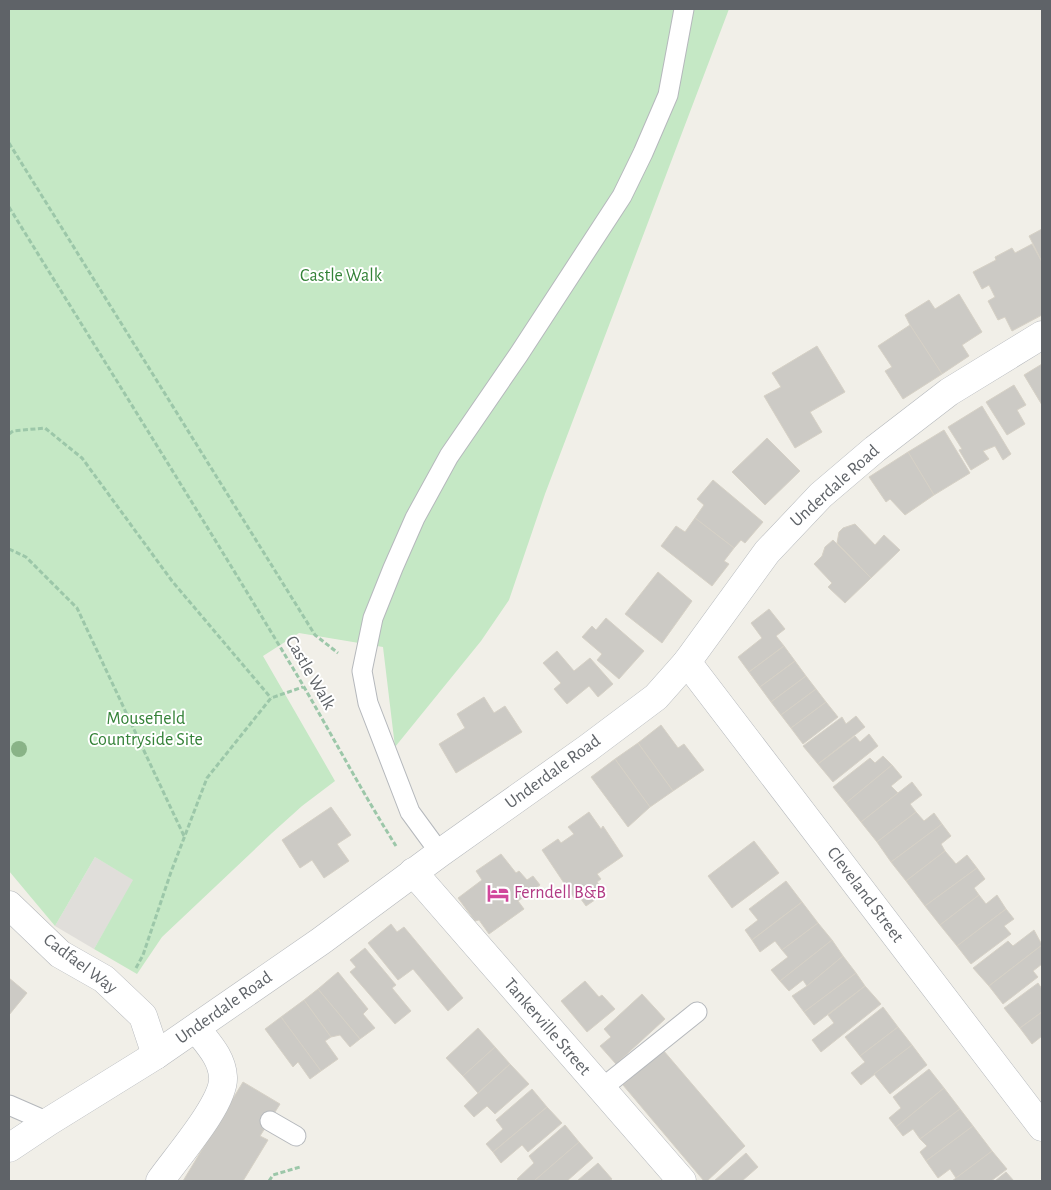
<svg xmlns="http://www.w3.org/2000/svg" width="1051" height="1190" viewBox="0 0 1051 1190" font-family="'Alegreya Sans',sans-serif">
<style>
.industrial{fill:#e0deda}
.green{fill:#c5e8c5}
.building{fill:#cccac5;stroke:#d6d1c6}
.lines{fill:none;stroke-linecap:round;stroke-linejoin:round}
.service-casing{stroke:#b5b8bc;stroke-width:21}
.minor-casing{stroke:#b5b8bc;stroke-width:29}
.path{stroke:#9cc7a9;stroke-width:3;stroke-dasharray:5 2.5;stroke-linecap:butt}
.service{stroke:#fff;stroke-width:19}
.minor{stroke:#fff;stroke-width:28}
.tree{fill:#89b387}
.labels{text-anchor:middle;dominant-baseline:central;stroke-width:4;stroke-linejoin:round;paint-order:stroke}
.park-label{font-size:18px;fill:#348238;stroke:#fff}
.street-label{font-size:18px;fill:#5f6368;stroke:#fff}
.hotel-label{font-size:18px;fill:#b23c85;stroke:#fff;text-anchor:start}
</style>
<rect width="100%" height="100%" fill="#f1efe8"/>
<polygon class="industrial" points="95,857 134,880 94,949 55,926"/>
<polygon class="green" points="9,9 729,9 545,494 509,600 481,641 395,747 383,647 299,633 263,656 335,781 302,806 272,833 162,937 137,974 94,949 133,880 95,857 55,926 9,871"/>
<g class="building">
<polygon points="1042,229 1042,262 1029,236"/>
<polygon points="1032,244 1042,262 1042,315 1012,331 1005,317 998,320 988,301 995,297 989,285 982,289 973,272 996,260 995,257 1012,248 1015,253"/>
<polygon points="959,294 982,332 962,345 969,356 942,374 910,325 905,315 929,300 935,309"/>
<polygon points="910,325 942,374 903,399 885,371 892,367 878,346"/>
<polygon points="817,346 845,392 810,412 822,432 795,448 764,396 781,387 772,373"/>
<polygon points="1042,364 1042,405 1024,375"/>
<polygon points="1014,385 1026,405 1017,410 1025,424 1007,435 986,402"/>
<polygon points="982,406 1011,454 1003,460 995,446 983,451 989,459 971,470 959,450 962,449 948,427"/>
<polygon points="944,430 970,473 934,495 908,452"/>
<polygon points="767,438 800,471 765,505 732,472"/>
<polygon points="908,452 934,495 905,515 890,499 886,502 869,477"/>
<polygon points="713,480 763,522 745,543 741,540 734,548 695,518 704,505 697,499"/>
<polygon points="695,518 734,548 724,561 729,564 712,586 661,546 676,526 685,532"/>
<polygon points="855,524 875,545 884,535 900,550 871,578 837,543 839,532 843,528"/>
<polygon points="833,540 871,578 845,603 828,587 832,583 814,564 822,556 825,547"/>
<polygon points="658,572 692,601 662,643 625,614"/>
<polygon points="769,609 785,629 776,636 784,646 749,672 738,657 762,638 751,623"/>
<polygon points="606,618 644,651 619,679 597,660 602,654 582,637 592,626 596,630"/>
<polygon points="784,646 795,661 760,687 749,672"/>
<polygon points="557,651 574,671 590,658 613,684 598,697 589,686 567,704 554,689 561,683 543,663"/>
<polygon points="795,661 806,676 771,702 760,687"/>
<polygon points="806,676 816,689 781,715 771,702"/>
<polygon points="816,689 826,702 791,728 781,715"/>
<polygon points="484,697 494,713 505,706 522,732 456,773 439,744 465,728 457,714"/>
<polygon points="826,702 838,717 803,744 791,728"/>
<polygon points="856,716 865,727 818,764 803,746 842,717 846,724"/>
<polygon points="661,725 678,748 684,744 704,770 673,791 638,743"/>
<polygon points="869,734 878,746 833,782 818,764 855,736 860,742"/>
<polygon points="638,743 673,791 650,807 615,759"/>
<polygon points="883,756 892,765 846,803 833,787 870,758 875,763"/>
<polygon points="615,759 650,807 628,827 591,777"/>
<polygon points="892,765 902,777 891,786 898,793 861,822 846,803"/>
<polygon points="912,782 922,795 910,804 916,812 877,842 861,822"/>
<polygon points="331,807 351,835 337,844 349,861 324,878 312,860 300,868 282,840"/>
<polygon points="589,812 601,829 603,826 623,856 597,874 601,879 597,882 605,893 586,906 578,895 574,898 542,850 558,839 561,843 574,834 568,827"/>
<polygon points="916,812 924,821 934,813 942,824 891,862 877,842"/>
<polygon points="942,824 951,836 941,844 945,851 906,881 891,862"/>
<polygon points="754,841 779,873 732,908 708,876"/>
<polygon points="945,851 956,864 967,855 977,868 925,906 906,881"/>
<polygon points="501,854 516,873 519,871 527,880 533,876 540,885 518,901 524,909 489,934 479,920 475,921 458,898 482,880 476,871"/>
<polygon points="977,868 985,879 974,888 979,895 940,925 925,906"/>
<polygon points="786,881 802,902 752,940 745,930 758,920 749,909"/>
<polygon points="979,895 986,904 997,895 1006,909 957,946 940,925"/>
<polygon points="802,902 818,923 782,950 775,941 760,952 752,940"/>
<polygon points="1006,909 1014,919 1004,926 1011,934 971,964 957,946"/>
<polygon points="818,923 832,940 780,981 771,970 788,957 782,950"/>
<polygon points="391,924 397,932 404,927 463,998 448,1011 413,969 398,980 368,943"/>
<polygon points="1034,930 1042,945 989,986 973,968 1008,941 1013,946"/>
<polygon points="832,940 843,956 807,986 803,980 789,991 780,981"/>
<polygon points="1042,945 1042,964 1033,971 1038,977 1003,1004 989,986"/>
<polygon points="365,948 396,985 392,988 411,1011 395,1024 350,972 356,967 350,960"/>
<polygon points="843,956 856,973 804,1012 792,996 807,986"/>
<polygon points="338,972 368,1009 363,1014 375,1028 360,1039 318,989"/>
<polygon points="856,973 865,986 814,1025 804,1012"/>
<polygon points="9,978 27,993 9,1015"/>
<polygon points="585,981 599,997 602,995 615,1009 587,1032 561,1001"/>
<polygon points="1038,983 1042,989 1042,1012 1020,1028 1004,1008"/>
<polygon points="865,986 881,1004 821,1052 812,1040 834,1023 828,1015"/>
<polygon points="318,989 360,1039 350,1047 340,1035 331,1037 304,1000"/>
<polygon points="642,994 665,1019 616,1064 600,1046 611,1037 604,1029"/>
<polygon points="304,1000 331,1037 325,1041 338,1059 321,1071 281,1017"/>
<polygon points="883,1007 898,1027 860,1056 845,1037"/>
<polygon points="1042,1012 1042,1036 1032,1044 1020,1028"/>
<polygon points="281,1017 321,1071 310,1079 298,1062 293,1067 265,1029"/>
<polygon points="898,1027 912,1045 861,1085 851,1073 865,1062 860,1056"/>
<polygon points="478,1028 495,1047 463,1076 446,1058"/>
<polygon points="912,1045 927,1065 890,1094 874,1074"/>
<polygon points="495,1047 510,1064 478,1093 463,1076"/>
<polygon points="663,1050 745,1146 707,1181 704,1181 623,1085"/>
<polygon points="510,1064 529,1084 495,1114 487,1106 474,1117 464,1106"/>
<polygon points="929,1069 944,1088 896,1127 889,1118 901,1108 893,1097"/>
<polygon points="243,1082 280,1104 260,1136 268,1140 243,1181 183,1181"/>
<polygon points="944,1088 960,1109 920,1139 913,1129 903,1136 896,1127"/>
<polygon points="532,1089 547,1107 493,1152 486,1144 503,1129 496,1120"/>
<polygon points="547,1107 562,1123 528,1152 522,1145 501,1163 493,1152"/>
<polygon points="960,1109 973,1126 926,1161 920,1152 927,1146 920,1139"/>
<polygon points="565,1125 579,1142 534,1181 519,1181 517,1179 534,1163 529,1156"/>
<polygon points="973,1126 992,1151 956,1178 950,1169 938,1178 926,1161"/>
<polygon points="579,1142 593,1158 567,1181 534,1181"/>
<polygon points="992,1151 1007,1169 991,1181 952,1181"/>
<polygon points="746,1153 758,1167 742,1181 714,1181"/>
<polygon points="598,1163 612,1179 609,1181 577,1181"/>
<polygon points="1006,1172 1014,1181 995,1181"/>
</g>
<g class="lines">
<g class="service-casing">
<g id="service">
<polyline points="440,853 410,812 368,703 362,671 373,618 393,568 415,518 449,456 519,354 622,196 643,153 668,95 684,9"/>
<polyline points="601,1089 697,1012"/>
<polyline points="9,1105 48,1122"/>
<polyline points="270,1121 296,1136"/>
</g>
</g>
<g class="minor-casing">
<g id="minor">
<polyline points="687,662 1042,1127"/>
<polyline points="413,872 682,1181"/>
<polyline points="9,905 60,954 104,979 143,1016 156,1055"/>
<polyline points="9,1148 48,1122 156,1055 253,988 321,941 440,853 588,748 656,697 687,662 767,552 821,495 875,449 949,392 1042,335"/>
<path d="M 160,1181 C 175,1159 225,1103 223,1077 C 222,1057 207,1043 196,1028"/>
</g>
</g>
<g class="path">
<polyline points="9,143 315,635 338,653"/>
<path d="M 9,207 C 104,361 201,515 294,670 C 329,729 360,789 396,846"/>
<polyline points="9,434 13,431 45,428 82,458 172,581 271,698"/>
<polyline points="9,549 26,557 77,608 184,836"/>
<polyline points="136,968 143,955 171,872 207,778 271,698 303,687"/>
<polyline points="269,1181 273,1175 300,1167"/>
</g>
<use href="#service" class="service"/>
<use href="#minor" class="minor"/>
</g>
<circle class="tree" cx="19" cy="749" r="8"/>
<defs>
<g id="hotel-bare" transform="scale(1.725)"><path d="M-6-4.5h1.5V1H6V5H4.5V3h-9V5H-6ZM-4 0a1.8 1.8 0 1 1 3.6 0ZM.5 0V-2.5h3Q6-2.5 6 0Z" fill="#d1479c" stroke="#fff" stroke-width="2.5" paint-order="stroke"/></g>
</defs>
<g fill-rule="evenodd">
<use href="#hotel-bare" x="498" y="893"/>
</g>
<g class="labels">
<g class="park-label">
<text x="341" y="276">Castle Walk</text>
<text x="146" y="719">Mousefield<tspan x="146" dy="21">Countryside Site</tspan></text>
</g>
<g class="street-label">
<text transform="translate(835 486) rotate(-42)">Underdale Road</text>
<text transform="translate(310 673) rotate(60)">Castle Walk</text>
<text transform="translate(553 772) rotate(-36)">Underdale Road</text>
<text transform="translate(865 895) rotate(53)">Cleveland Street</text>
<text transform="translate(80 964) rotate(37)">Cadfael Way</text>
<text transform="translate(224 1008) rotate(-35)">Underdale Road</text>
<text transform="translate(547 1027) rotate(49)">Tankerville Street</text>
</g>
<g class="hotel-label">
<text x="514" y="893">Ferndell B&amp;B</text>
</g>
</g>
<rect width="1051" height="1190" fill="none" stroke="#5f6368" stroke-width="20"/>
</svg>
